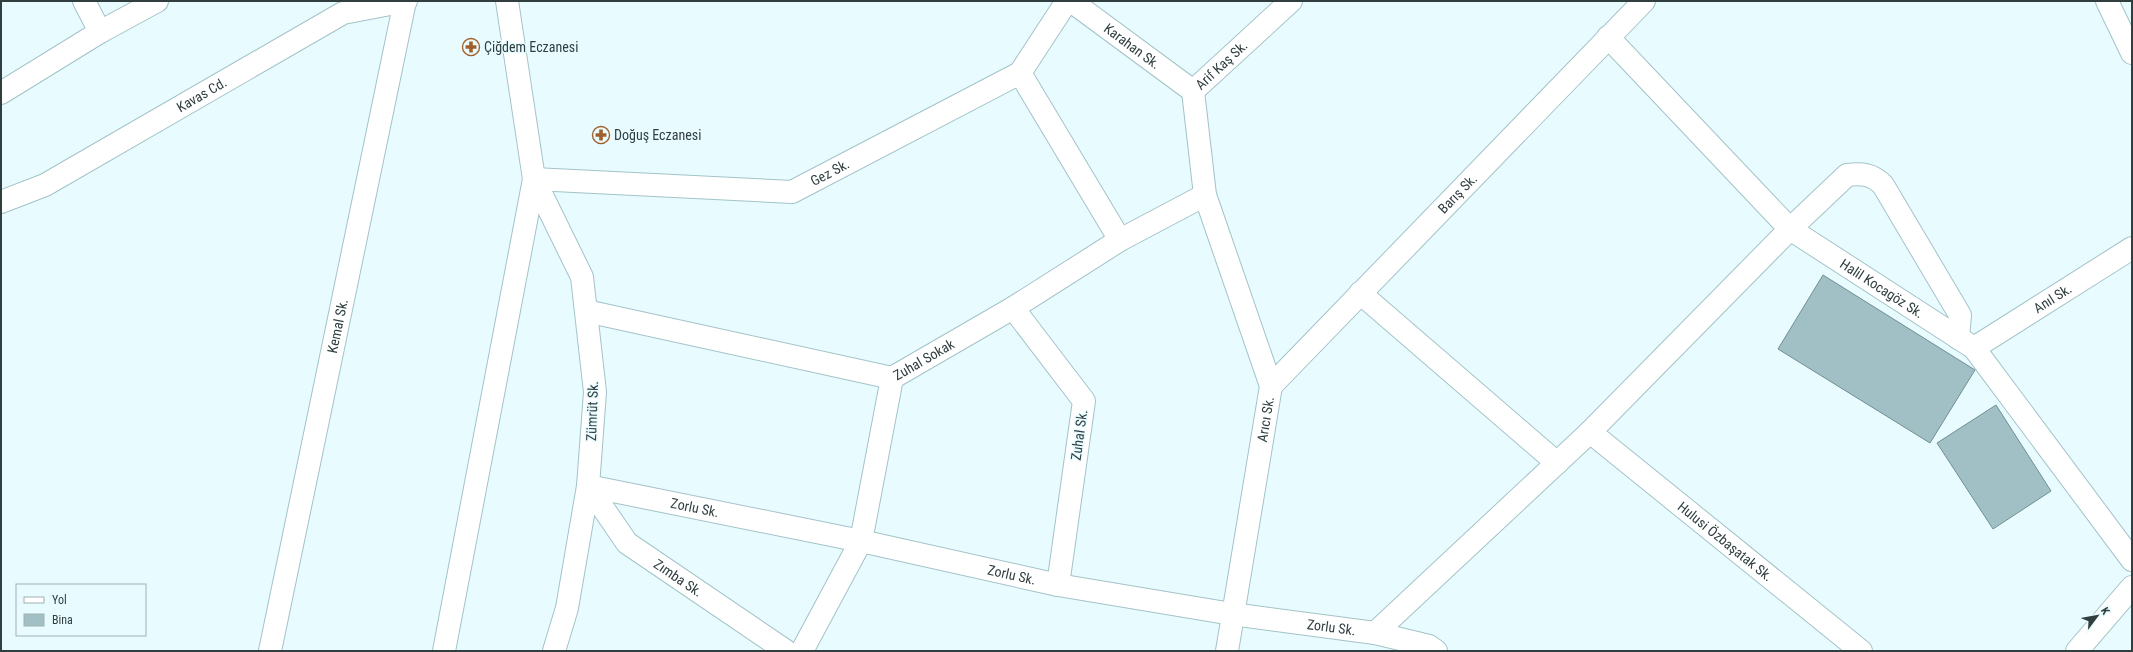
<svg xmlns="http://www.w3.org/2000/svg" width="2133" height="652" viewBox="0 0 2133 652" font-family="'Roboto Condensed',sans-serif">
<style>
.building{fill:#a0c0c5;stroke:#708f93}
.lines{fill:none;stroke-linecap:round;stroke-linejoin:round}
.minor-casing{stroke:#a3c3c8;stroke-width:24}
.minor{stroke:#fff;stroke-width:22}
.labels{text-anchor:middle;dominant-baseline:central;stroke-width:3;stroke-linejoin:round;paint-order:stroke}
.street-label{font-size:14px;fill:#313e40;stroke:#e8fcff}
.poi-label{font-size:14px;fill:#313e40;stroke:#e8fcff;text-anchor:start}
</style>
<rect width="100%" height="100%" fill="#e8fcff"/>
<g class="building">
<polygon points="1823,275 1975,370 1930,443 1778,349"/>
<polygon points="1996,405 2051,491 1993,529 1937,443"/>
</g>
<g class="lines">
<g class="minor-casing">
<g id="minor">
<polyline points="84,1 100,32"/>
<polyline points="507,1 534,179 582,277 595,392 588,486 567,608 554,651"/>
<path id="s1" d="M 1071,1 L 1193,91"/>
<polyline points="2107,1 2132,53"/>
<path id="s2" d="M 1608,37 L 1790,229 L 1974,348 L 2132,560"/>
<polyline points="1020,73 1120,240"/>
<polyline points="1,93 100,32 157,1"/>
<path id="s3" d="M 534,179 L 792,192 L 1020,73 L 1067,1"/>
<path id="s4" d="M 1,202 L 45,185 L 343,13 L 406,1"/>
<polyline points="1360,293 1557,463"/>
<polyline points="1013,308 1084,401 1058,585"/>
<path id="s5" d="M 586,311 L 892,378 L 1013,308 L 1120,240 L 1205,195"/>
<path id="s6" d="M 1974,348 L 2132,248"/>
<path id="s7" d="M 1271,386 L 1644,1"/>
<path id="s8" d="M 1590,432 L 1861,651"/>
<path id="s9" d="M 588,486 L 861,541 L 1058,585 L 1232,614 L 1375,633 L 1429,646 L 1436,651"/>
<path id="s10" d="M 588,486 L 627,543 L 786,651"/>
<path d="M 1375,633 L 1590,432 L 1790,229 L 1847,175 C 1862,173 1872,174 1883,185 L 1960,315 L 1958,338"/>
<path id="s11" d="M 270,651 L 405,1"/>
<polyline points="444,651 534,179"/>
<polyline points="802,651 861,541 892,378"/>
<path id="s12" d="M 1227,651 L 1271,386 L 1205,195 L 1193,91 L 1291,1"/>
<polyline points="2077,651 2132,587"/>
</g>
</g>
<use href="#minor" class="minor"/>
</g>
<defs>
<g id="pharmacy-ring" transform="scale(0.9)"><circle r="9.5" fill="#e8fcff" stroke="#a1602b" stroke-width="1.5"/><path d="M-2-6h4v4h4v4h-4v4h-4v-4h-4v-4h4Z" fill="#a1602b"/></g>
</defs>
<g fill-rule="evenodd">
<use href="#pharmacy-ring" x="471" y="47"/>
<use href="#pharmacy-ring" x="601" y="135"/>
</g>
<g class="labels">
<g class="street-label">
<text stroke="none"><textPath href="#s1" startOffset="76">Karahan Sk.</textPath></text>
<text stroke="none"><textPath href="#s12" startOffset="614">Arif Kaş Sk.</textPath></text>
<text stroke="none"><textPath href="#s4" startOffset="228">Kavas Cd.</textPath></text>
<text stroke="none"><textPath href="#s3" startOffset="301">Gez Sk.</textPath></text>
<text stroke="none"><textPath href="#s7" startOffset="268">Barış Sk.</textPath></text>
<text stroke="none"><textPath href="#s2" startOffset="374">Halil Kocagöz Sk.</textPath></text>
<text stroke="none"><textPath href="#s6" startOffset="93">Anıl Sk.</textPath></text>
<text stroke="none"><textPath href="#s11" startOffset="332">Kemal Sk.</textPath></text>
<text stroke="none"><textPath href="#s5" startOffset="350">Zuhal Sokak</textPath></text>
<text transform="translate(592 411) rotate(-88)">Zümrüt Sk.</text>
<text stroke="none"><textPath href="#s12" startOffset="235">Arıcı Sk.</textPath></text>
<text transform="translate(1079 435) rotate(-82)">Zuhal Sk.</text>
<text stroke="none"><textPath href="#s9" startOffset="109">Zorlu Sk.</textPath></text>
<text stroke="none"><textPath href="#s8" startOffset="174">Hulusi Özbaşatak Sk.</textPath></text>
<text stroke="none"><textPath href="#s9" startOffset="433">Zorlu Sk.</textPath></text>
<text stroke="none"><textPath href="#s10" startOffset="131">Zımba Sk.</textPath></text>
<text stroke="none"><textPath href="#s9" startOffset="757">Zorlu Sk.</textPath></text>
</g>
<g class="poi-label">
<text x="484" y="47">Çiğdem Eczanesi</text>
<text x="614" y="135">Doğuş Eczanesi</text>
</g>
</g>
<rect width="2133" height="652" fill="none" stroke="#313e40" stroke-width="4"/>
<rect x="16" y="584" width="130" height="52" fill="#e8fcff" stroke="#9fb0b3"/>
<rect x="24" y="597" width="20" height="6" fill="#ffffff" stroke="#9fb0b3"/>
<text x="52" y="604" font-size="12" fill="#313e40">Yol</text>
<rect x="24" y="614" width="20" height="12" fill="#a0c0c5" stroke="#9fb0b3"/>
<text x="52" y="624" font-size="12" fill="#313e40">Bina</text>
<g transform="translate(2097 616) rotate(58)" stroke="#e8fcff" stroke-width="3" paint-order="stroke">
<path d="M0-3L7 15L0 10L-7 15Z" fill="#313e40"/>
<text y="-6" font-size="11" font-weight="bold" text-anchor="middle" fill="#313e40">K</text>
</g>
</svg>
